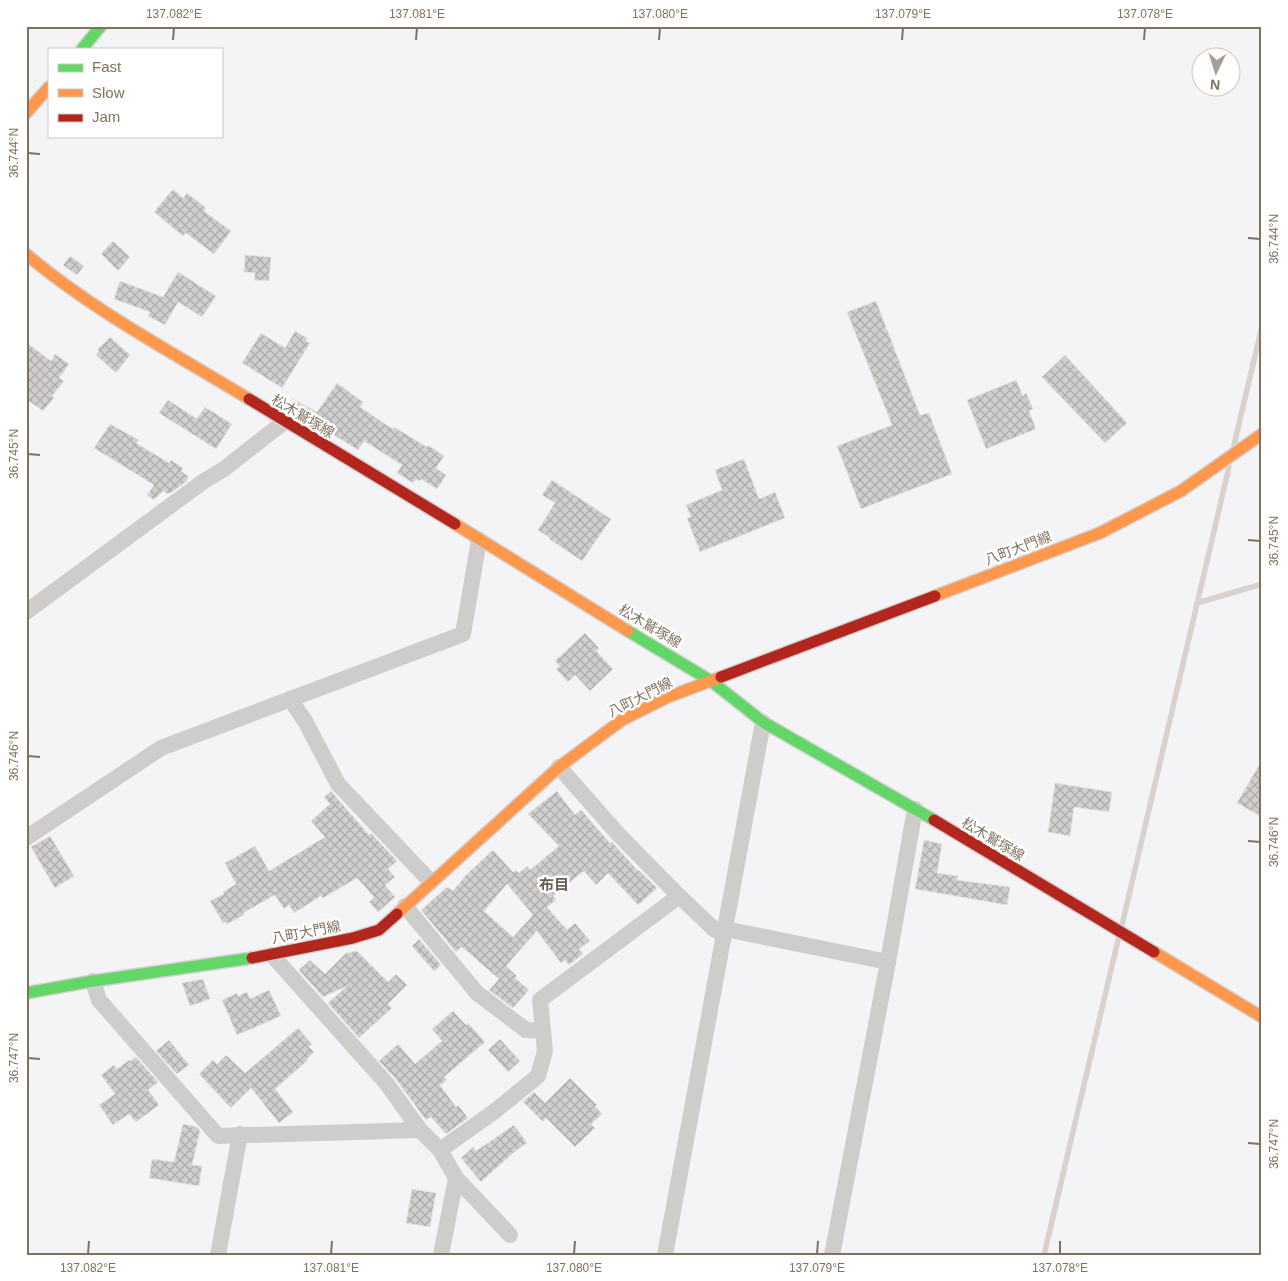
<svg xmlns="http://www.w3.org/2000/svg" width="1288" height="1281" viewBox="0 0 1288 1281" font-family="Helvetica,'Noto Sans JP',sans-serif">
<style>
.lines{fill:none;stroke-linecap:round;stroke-linejoin:round}
.stream{stroke:#d9d1cd;stroke-width:5.5}
.building{fill:url(#building-cross-hatch);stroke:#e4e4e5;fill-rule:evenodd}
.fast-casing{stroke:#d3d2d1;stroke-width:14}
.slow-casing{stroke:#d3d2d1;stroke-width:14}
.jam-casing{stroke:#d3d2d1;stroke-width:14}
.street{stroke:#cecdcc;stroke-width:16}
.fast{stroke:#63d668;stroke-width:11}
.slow{stroke:#ff974d;stroke-width:11}
.jam{stroke:#b3261e;stroke-width:11}
.ticks{fill:none;stroke:#81715f;stroke-width:2}
.labels{text-anchor:middle;dominant-baseline:central;stroke-width:5;stroke-linejoin:round;paint-order:stroke}
.street-label{font-size:14px;fill:#81715f;stroke:#fff}
.neighbourhood-label{font-size:15px;font-weight:bold;fill:#6b5f52;stroke:#fff}
.neatline{fill:none;stroke:#81715f;stroke-width:2}
.ticks-label{font-size:12px;text-anchor:middle;fill:#81715f}
</style>
<defs>
<pattern id="building-cross-hatch" width="8" height="8" patternUnits="userSpaceOnUse" patternTransform="scale(1.25)"><rect width="8" height="8" fill="#d0cece"/><path d="M0 0l8 8M0 8l8-8" fill="none" stroke="#aeacaa"/></pattern>
</defs>
<rect width="100%" height="100%" fill="#f4f4f6"/>
<g class="lines">
<g class="stream">
<polyline points="1234,445 1262,326"/>
<polyline points="1197,603 1262,584"/>
<polyline points="1122,925 1229,467"/>
<polyline points="1044,1255 1119,936"/>
</g>
</g>
<g class="building">
<polygon points="173,189 183,198 187,193 206,208 204,211 231,231 214,254 186,233 183,236 154,212"/>
<polygon points="113,241 130,257 118,271 101,254"/>
<polygon points="245,255 271,257 269,281 254,280 255,273 244,272"/>
<polygon points="70,256 84,266 77,275 63,265"/>
<polygon points="178,272 216,296 202,317 178,302 165,325 148,316 150,312 114,299 120,281 163,297"/>
<polygon points="876,301 920,415 929,413 952,474 861,509 837,446 892,425 847,312"/>
<polygon points="295,331 307,338 306,341 310,343 282,388 242,363 261,333 285,348"/>
<polygon points="110,337 130,355 116,373 96,355 99,351 98,349"/>
<polygon points="26,342 51,361 55,354 69,364 59,378 64,381 52,396 54,398 43,411 26,399"/>
<polygon points="1065,355 1127,423 1105,443 1042,377"/>
<polygon points="1016,380 1023,396 1026,393 1033,409 1029,411 1036,429 986,449 967,400"/>
<polygon points="337,383 363,402 360,407 385,424 393,429 394,427 427,447 428,445 444,456 436,468 446,475 437,489 421,479 420,481 416,479 413,483 397,473 402,465 364,441 358,450 288,407 293,399 317,412"/>
<polygon points="168,400 197,419 205,407 232,424 216,449 159,413"/>
<polygon points="110,424 139,440 136,443 169,463 171,460 183,468 181,471 188,476 187,481 172,492 168,494 163,491 154,500 147,495 154,485 94,448"/>
<polygon points="744,459 759,499 775,492 785,518 700,552 687,518 691,517 686,505 722,490 715,470"/>
<polygon points="552,480 611,519 582,561 549,539 550,538 538,530 555,503 542,495"/>
<polygon points="585,633 599,648 596,651 613,669 590,691 575,675 568,682 556,669 560,666 555,661"/>
<polygon points="1262,760 1262,817 1237,803"/>
<polygon points="1055,783 1112,792 1109,812 1074,807 1070,836 1048,832"/>
<polygon points="331,791 369,835 371,833 397,861 388,869 395,877 385,885 395,897 378,912 369,902 374,897 357,878 323,898 321,896 294,913 289,905 284,909 275,895 243,913 244,915 227,924 226,922 223,923 210,901 224,894 223,892 236,884 225,863 255,846 269,871 325,837 311,821 330,804 324,797"/>
<path d="M 557,791 L 575,815 L 581,810 L 610,843 L 612,842 L 638,871 L 639,870 L 657,888 L 638,905 L 608,873 L 596,885 L 584,871 L 553,896 L 556,900 L 547,907 L 567,930 L 575,923 L 590,941 L 579,949 L 583,954 L 569,965 L 565,960 L 561,963 L 537,931 L 506,966 L 517,976 L 515,978 L 529,990 L 513,1008 L 489,990 L 499,979 L 462,947 L 456,952 L 421,910 L 447,887 L 453,891 L 466,875 L 493,850 L 513,872 L 516,870 L 519,873 L 527,866 L 530,870 L 559,846 L 528,814 ZM 507,884 L 533,915 L 513,937 L 484,911 Z"/>
<polygon points="50,836 74,876 55,888 31,847"/>
<polygon points="924,840 942,844 937,873 958,876 957,880 1010,887 1007,905 915,889"/>
<polygon points="419,939 441,965 434,971 412,946"/>
<polygon points="357,951 388,982 396,974 407,985 388,1004 392,1008 359,1038 328,1003 347,986 323,997 299,970 310,960 325,974 346,953"/>
<polygon points="203,979 210,999 190,1006 182,983"/>
<polygon points="269,990 281,1016 237,1035 222,1000 237,993 238,996 247,992 250,999"/>
<polygon points="453,1011 466,1025 468,1023 485,1042 444,1077 447,1080 440,1085 456,1107 458,1105 468,1118 446,1134 431,1117 426,1120 395,1078 379,1061 398,1044 415,1064 442,1041 432,1029"/>
<polygon points="298,1028 312,1044 309,1047 314,1052 307,1059 308,1060 275,1089 293,1112 279,1123 251,1088 231,1108 199,1074 213,1060 217,1064 226,1055 245,1073"/>
<polygon points="500,1039 520,1061 508,1072 488,1050"/>
<polygon points="169,1040 189,1065 177,1074 156,1051"/>
<polygon points="136,1057 158,1082 148,1090 159,1105 136,1122 129,1114 113,1125 99,1105 115,1094 101,1075 114,1065 117,1069 129,1060 130,1061"/>
<polygon points="570,1078 597,1105 595,1106 602,1114 591,1124 595,1128 575,1147 546,1118 543,1122 523,1102 534,1092 545,1103"/>
<polygon points="183,1124 197,1127 200,1131 192,1165 202,1166 199,1186 149,1178 152,1159 174,1162"/>
<polygon points="514,1125 527,1143 513,1153 481,1182 461,1158 473,1147 476,1151"/>
<polygon points="412,1189 436,1193 430,1227 406,1223"/>
</g>
<g class="lines">
<g class="fast-casing">
<g id="fast">
<polyline points="82,49 101,26"/>
<polyline points="628,631 711,681 763,722 934,820"/>
<polyline points="26,993 93,981 252,958"/>
</g>
</g>
<g class="slow-casing">
<g id="slow">
<polyline points="26,113 49,87"/>
<path d="M 26,254 C 92,310 175,354 249,399"/>
<polyline points="455,524 628,631"/>
<polyline points="935,596 1100,533 1181,491 1262,434"/>
<polyline points="397,914 559,767 622,720 668,697 721,677"/>
<polyline points="1154,952 1262,1017"/>
</g>
</g>
<g class="jam-casing">
<g id="jam">
<polyline points="249,399 455,524"/>
<polyline points="721,677 935,596"/>
<polyline points="934,820 1154,952"/>
<polyline points="252,958 353,938 379,930 397,914"/>
</g>
</g>
<g class="street">
<polyline points="26,612 204,481 224,469 284,422"/>
<polyline points="290,699 305,721 338,784 431,882"/>
<polyline points="26,838 161,748 463,634 479,540"/>
<polyline points="679,896 715,930 724,932"/>
<polyline points="405,906 477,993 526,1030 543,1031"/>
<polyline points="725,929 888,962"/>
<polyline points="272,955 387,1084 420,1130 440,1150 456,1178 510,1235"/>
<polyline points="93,981 99,1000 218,1136 420,1130"/>
<polyline points="440,1150 495,1111 538,1076 545,1051 540,1000 679,896 619,835 559,767"/>
<polyline points="218,1255 240,1134"/>
<polyline points="441,1255 456,1178"/>
<polyline points="665,1255 763,722"/>
<polyline points="832,1255 888,962 915,809"/>
</g>
<use href="#fast" class="fast"/>
<use href="#slow" class="slow"/>
<use href="#jam" class="jam"/>
</g>
<path class="ticks" d="M 173,40 L 174,28M 416,40 L 417,28M 659,40 L 660,28M 902,40 L 903,28M 1144,40 L 1145,28M 28,153 L 40,154M 1248,238 L 1260,239M 28,454 L 40,455M 1248,540 L 1260,541M 28,756 L 40,757M 1248,841 L 1260,842M 28,1058 L 40,1059M 1248,1143 L 1260,1144M 88,1254 L 89,1241M 331,1254 L 332,1241M 574,1254 L 575,1241M 817,1254 L 818,1241M 1060,1254 L 1060,1241"/>
<g class="labels">
<g class="street-label">
<text transform="translate(303 416) rotate(31)">松木鷲塚線</text>
<text transform="translate(1018 548) rotate(-21)">八町大門線</text>
<text transform="translate(650 626) rotate(31)">松木鷲塚線</text>
<text transform="translate(640 697) rotate(-27)">八町大門線</text>
<text transform="translate(993 839) rotate(31)">松木鷲塚線</text>
<text transform="translate(306 932) rotate(-11)">八町大門線</text>
</g>
<g class="neighbourhood-label">
<text x="554" y="884">布目</text>
</g>
</g>
<rect width="1288" height="1281" fill="none" stroke="#ffffff" stroke-width="55"/>
<rect x="48" y="48" width="175" height="90" fill="#ffffff" stroke="#cdc6bf"/>
<rect x="58" y="64" width="25" height="8" fill="#63d668" stroke="#cdc6bf"/>
<text x="92" y="72" font-size="15" fill="#81715f">Fast</text>
<rect x="58" y="89" width="25" height="8" fill="#ff974d" stroke="#cdc6bf"/>
<text x="92" y="98" font-size="15" fill="#81715f">Slow</text>
<rect x="58" y="114" width="25" height="8" fill="#b3261e" stroke="#cdc6bf"/>
<text x="92" y="122" font-size="15" fill="#81715f">Jam</text>
<g transform="translate(1216 72) rotate(184)"><circle r="24" fill="#ffffff" stroke="#cdc6bf"/>
<path d="M0-4L9 19L0 12L-9 19Z" fill="#a99f94"/>
<text y="-8" font-size="14" font-weight="bold" text-anchor="middle" fill="#81715f">N</text>
</g>
<rect x="28" y="28" width="1232" height="1226" class="neatline"/>
<g class="ticks-label">
<text x="174" y="18">137.082°E</text>
<text x="417" y="18">137.081°E</text>
<text x="660" y="18">137.080°E</text>
<text x="903" y="18">137.079°E</text>
<text x="1145" y="18">137.078°E</text>
<text transform="translate(14 153) rotate(-90)" y="4">36.744°N</text>
<text transform="translate(1274 239) rotate(-90)" y="4">36.744°N</text>
<text transform="translate(14 454) rotate(-90)" y="4">36.745°N</text>
<text transform="translate(1274 541) rotate(-90)" y="4">36.745°N</text>
<text transform="translate(14 756) rotate(-90)" y="4">36.746°N</text>
<text transform="translate(1274 842) rotate(-90)" y="4">36.746°N</text>
<text transform="translate(14 1058) rotate(-90)" y="4">36.747°N</text>
<text transform="translate(1274 1144) rotate(-90)" y="4">36.747°N</text>
<text x="88" y="1272">137.082°E</text>
<text x="331" y="1272">137.081°E</text>
<text x="574" y="1272">137.080°E</text>
<text x="817" y="1272">137.079°E</text>
<text x="1060" y="1272">137.078°E</text>
</g>
</svg>
